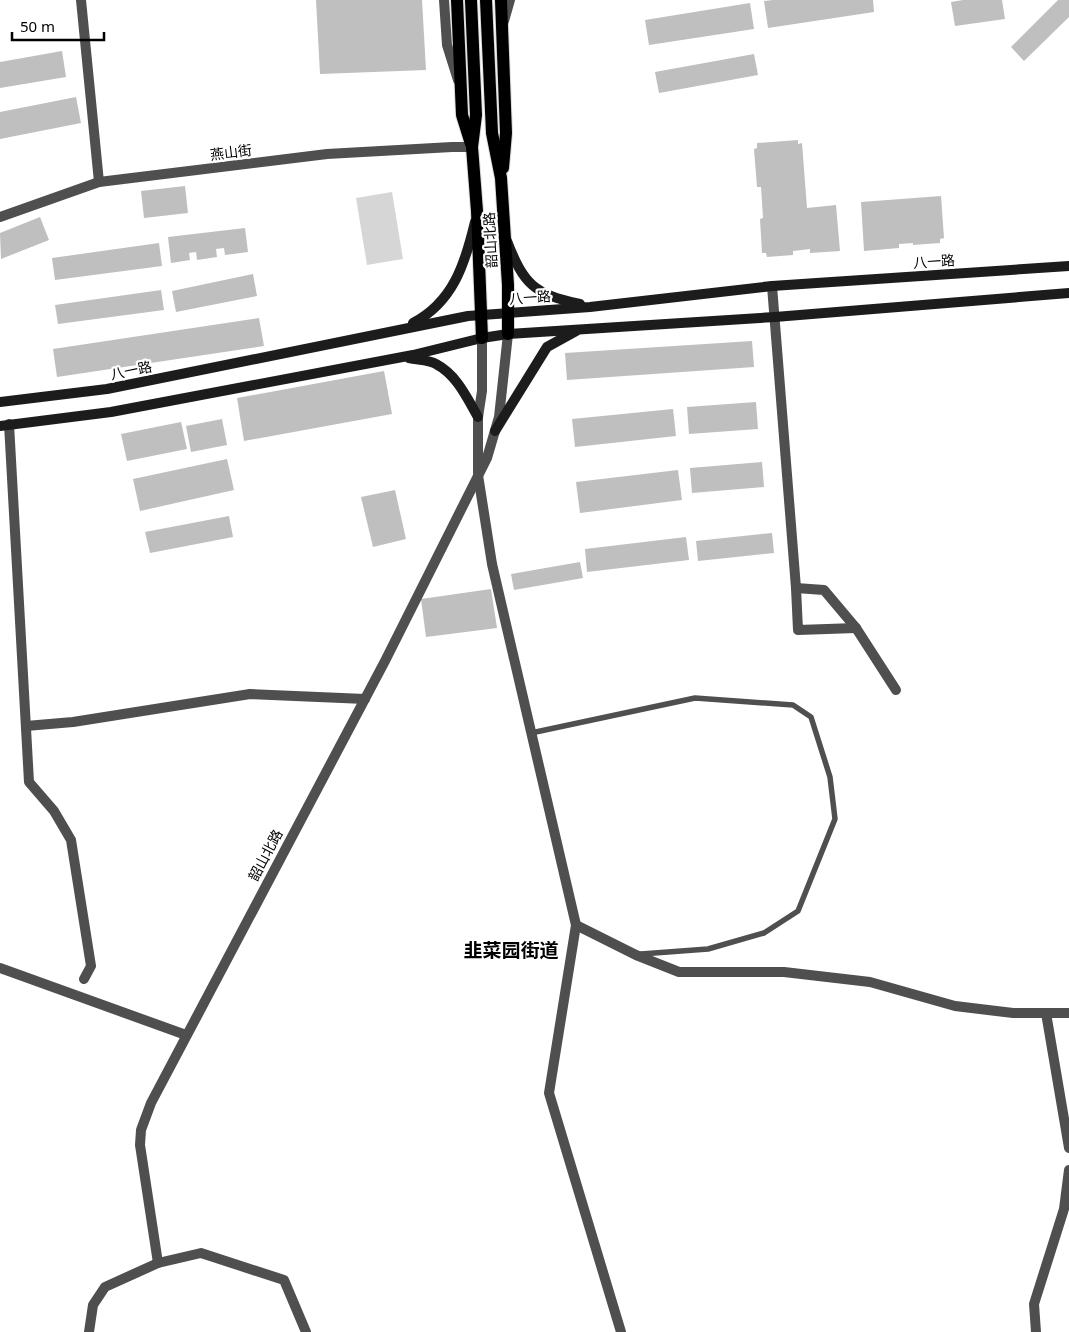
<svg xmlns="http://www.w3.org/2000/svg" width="1069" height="1332" viewBox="0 0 1069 1332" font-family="'Noto Sans','Noto Sans SC',sans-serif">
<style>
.pitch{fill:#d6d6d6}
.building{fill:#bfbfbf}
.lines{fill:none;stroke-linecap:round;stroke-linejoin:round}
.primary-casing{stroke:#dbdbdb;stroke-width:14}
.service{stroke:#4f4f4f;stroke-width:5.5}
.minor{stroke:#4f4f4f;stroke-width:10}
.tertiary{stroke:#4f4f4f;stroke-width:10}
.secondary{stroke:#1c1c1c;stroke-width:10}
.primary{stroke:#000;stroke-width:12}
.labels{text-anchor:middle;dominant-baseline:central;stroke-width:4.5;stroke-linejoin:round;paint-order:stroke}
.street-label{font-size:14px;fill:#000;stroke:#fff}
.district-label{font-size:19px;font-weight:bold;fill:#000;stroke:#fff}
</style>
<rect width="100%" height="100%" fill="#fff"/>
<polygon class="pitch" points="392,192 403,259 367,265 356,198"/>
<g class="building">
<polygon points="316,0 422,0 426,70 320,74"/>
<polygon points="773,0 873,0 874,12 768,28 764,1"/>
<polygon points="963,0 1002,0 1005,19 955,26 951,2"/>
<polygon points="1058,0 1069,0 1069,17 1024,61 1011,47"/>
<polygon points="750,3 754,29 649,45 645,20"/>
<polygon points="62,51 66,77 0,88 0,62"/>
<polygon points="754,54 758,75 659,93 655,72"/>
<polygon points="76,97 81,123 0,139 0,112"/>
<polygon points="798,140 798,144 802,143 807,208 836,205 840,251 810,253 810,249 793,251 793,255 767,257 766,253 762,253 760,219 763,218 761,187 757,187 754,149 757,148 757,143"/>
<polygon points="185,186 188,213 144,218 141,191"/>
<polygon points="941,196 944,238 940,239 940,243 913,245 913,243 899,244 899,248 864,251 861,202"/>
<polygon points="40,217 49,240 1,259 0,233"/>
<polygon points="245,228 248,252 225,255 224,248 216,249 217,257 197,260 196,252 189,253 190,260 171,263 168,237"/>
<polygon points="159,243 162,266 55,280 52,258"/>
<polygon points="253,274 257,296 176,312 172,291"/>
<polygon points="161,290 164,310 58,324 55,305"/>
<polygon points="259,318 264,346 57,377 53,349"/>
<polygon points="752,341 754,367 567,380 565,353"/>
<polygon points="384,371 392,414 244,441 237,398"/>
<polygon points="756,402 758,429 689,434 687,407"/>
<polygon points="673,409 676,436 575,447 572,419"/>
<polygon points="222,419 227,445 191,452 186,426"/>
<polygon points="181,422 187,449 127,461 121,434"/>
<polygon points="227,459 234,490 140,511 133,479"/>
<polygon points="762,462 764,487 692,493 690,468"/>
<polygon points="678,470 682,500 580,513 576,482"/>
<polygon points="395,490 406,539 373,547 361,497"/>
<polygon points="229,516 233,537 150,553 145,532"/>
<polygon points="772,533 774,553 698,561 696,541"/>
<polygon points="686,537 689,560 587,572 585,549"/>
<polygon points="580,562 583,578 514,590 511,574"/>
<polygon points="491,589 497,628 426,637 421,599"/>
</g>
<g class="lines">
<g class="primary-casing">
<g id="primary">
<polyline points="457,0 462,115 471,144"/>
<polyline points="471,0 476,115 472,147 477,211 482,338"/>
<polyline points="486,0 492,133 501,178 508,285 508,334"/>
<polyline points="501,0 506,133 503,168"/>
</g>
</g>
<polyline class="service" points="531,733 695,698 793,705 811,717 830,777 835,819 798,911 764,933 708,949 641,954"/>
<g class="minor">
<polyline points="81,0 99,182"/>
<polyline points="0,217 99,182 327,154 452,147 472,147"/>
<polyline points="772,286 796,588 798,630 856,628"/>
<polyline points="9,424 29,782 54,811 71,840 91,966 84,979"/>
<polyline points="478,475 492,564 576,925 549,1093 621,1332"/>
<polyline points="796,588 824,590 856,628 896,690"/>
<polyline points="26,726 73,722 250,694 365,699"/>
<polyline points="576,925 636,955 679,972 784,972 870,982 955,1006 1013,1013 1069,1013"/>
<polyline points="0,968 186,1035"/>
<polyline points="1046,1013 1069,1148"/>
<polyline points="89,1332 93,1305 105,1287 158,1263 201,1253 284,1280 306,1332"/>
<polyline points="1036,1332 1034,1304 1064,1209 1069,1170"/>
</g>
<g class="tertiary">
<polyline points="444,0 447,45 458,80"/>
<polyline points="504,21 510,0"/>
<polyline points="478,474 478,417 482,391 482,338"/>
<polyline points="158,1263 140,1145 141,1130 151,1103 385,661 487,458 499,417 508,334"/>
</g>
<g class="secondary">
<path d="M 507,241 C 524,285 534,294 580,304"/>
<path d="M 413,323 C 453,302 465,264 475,222"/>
<path d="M 409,358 C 418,360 429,360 436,364 C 457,375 467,398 478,417"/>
<polyline points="0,402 107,389 468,316 590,307 772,286 1069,266"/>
<polyline points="0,426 111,412 413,355 482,338 508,334 775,317 1069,293"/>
<polyline points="495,431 547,347 576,331"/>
</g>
<use href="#primary" class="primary"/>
</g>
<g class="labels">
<g class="street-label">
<text transform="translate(231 152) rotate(-7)">燕山街</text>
<text transform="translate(490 240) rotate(-93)">韶山北路</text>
<text transform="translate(934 261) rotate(-4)">八一路</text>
<text transform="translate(530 297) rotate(-4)">八一路</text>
<text transform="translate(131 370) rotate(-12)">八一路</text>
<text transform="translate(265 855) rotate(-62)">韶山北路</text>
</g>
<g class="district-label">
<text x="511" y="950">韭菜园街道</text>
</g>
</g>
<path d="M12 32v8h92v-8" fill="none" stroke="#000000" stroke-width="2.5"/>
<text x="20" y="32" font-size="15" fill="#000000" stroke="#ffffff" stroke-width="4" paint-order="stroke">50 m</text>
</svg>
